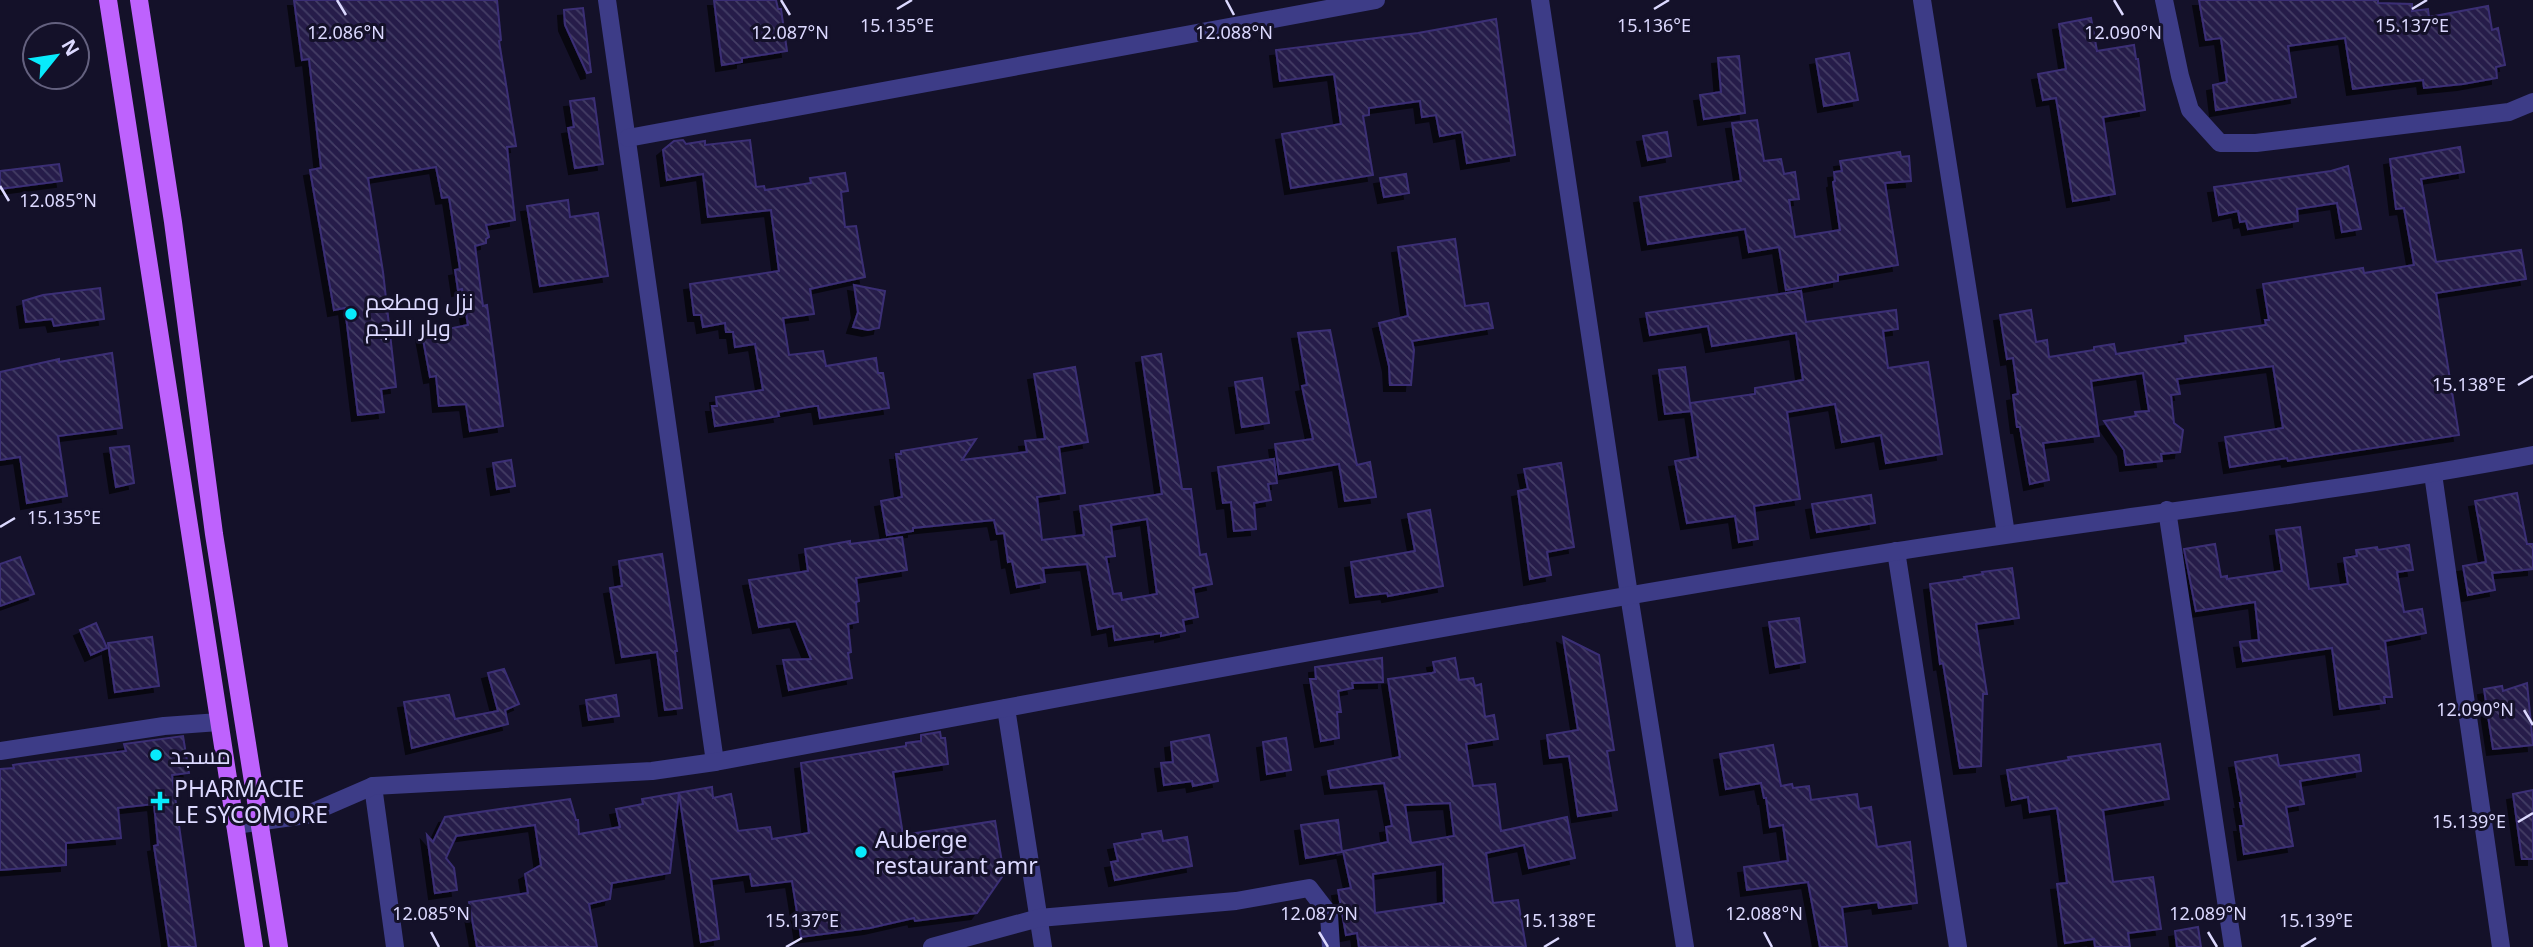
<svg xmlns="http://www.w3.org/2000/svg" width="2533" height="947" viewBox="0 0 2533 947" font-family="'Noto Sans',Cairo,sans-serif">
<style>
.building{fill:url(#building-back-hatch);stroke:#3b2f75;stroke-width:2;fill-rule:evenodd;filter:url(#shadow)}
.lines{fill:none;stroke-linecap:round;stroke-linejoin:round}
.minor{stroke:#3d3c87;stroke-width:18}
.major{stroke:#be62fd;stroke-width:18}
.ticks{fill:none;stroke:#dcd9ff;stroke-width:2.5}
.poi-dot{fill:#08ebfc;stroke:#141129;stroke-width:2.5}
.labels{text-anchor:middle;dominant-baseline:central;stroke-width:6;stroke-linejoin:round;paint-order:stroke}
.poi-label{font-size:23px;fill:#dcd9ff;stroke:#141129;text-anchor:start}
.ticks-label{font-size:18px;text-anchor:middle;fill:#dcd9ff;stroke:#141129;stroke-width:6;stroke-linejoin:round;paint-order:stroke}
</style>
<defs>
<pattern id="building-back-hatch" width="6" height="6" patternUnits="userSpaceOnUse" patternTransform="scale(1.75)"><rect width="6" height="6" fill="#251d4a"/><path d="M-1 5l2 2M0 0l6 6M5-1l2 2" fill="none" stroke="#443d65"/></pattern>
<filter id="shadow"><feDropShadow dx="-6" dy="6" stdDeviation="0" flood-color="#0009"/></filter>
</defs>
<rect width="100%" height="100%" fill="#141129"/>
<g class="building">
<polygon points="294,0 497,0 501,40 499,41 516,146 507,147 515,220 486,225 489,237 486,239 486,243 475,246 483,306 487,305 503,426 470,431 466,404 439,406 436,376 430,377 422,334 468,325 462,289 458,290 455,270 460,269 449,197 442,198 436,167 368,178 383,272 396,387 381,389 384,412 358,415 345,308 334,310 310,170 321,168 309,59 302,60"/>
<polygon points="714,0 776,0 778,9 781,9 787,51 742,58 742,62 722,65"/>
<polygon points="2199,0 2378,0 2378,3 2412,4 2412,11 2428,9 2429,17 2488,6 2492,30 2498,28 2505,65 2496,67 2497,78 2463,84 2424,88 2423,80 2353,89 2345,38 2288,46 2296,97 2216,110 2213,85 2227,82 2221,38 2206,40"/>
<polygon points="583,8 591,72 587,73 565,25 564,10"/>
<polygon points="2091,18 2097,51 2134,45 2136,59 2138,59 2145,110 2103,117 2115,194 2073,201 2056,98 2043,100 2038,74 2066,69 2059,24"/>
<polygon points="1496,19 1515,155 1467,163 1462,132 1440,136 1436,115 1422,117 1420,101 1369,108 1369,115 1363,116 1373,175 1291,188 1282,134 1341,124 1334,74 1280,81 1276,50 1418,33"/>
<polygon points="1849,53 1858,100 1824,106 1816,59"/>
<polygon points="1739,56 1745,113 1704,119 1700,95 1721,92 1718,58"/>
<polygon points="594,98 603,164 575,168 568,128 574,127 570,101"/>
<polygon points="1757,120 1764,161 1781,159 1784,174 1795,172 1799,199 1789,200 1795,237 1840,230 1833,182 1835,181 1834,172 1842,171 1840,161 1900,152 1901,157 1909,156 1911,181 1885,183 1898,265 1838,275 1838,281 1786,290 1779,247 1749,252 1745,229 1648,244 1640,197 1741,181 1732,123"/>
<polygon points="1667,132 1671,156 1648,160 1643,136"/>
<polygon points="683,140 686,144 705,141 705,145 750,140 756,187 764,186 765,190 811,183 810,178 845,173 848,191 841,192 845,227 856,226 865,277 810,289 814,314 783,318 789,355 823,351 826,366 876,358 878,373 883,373 889,408 820,418 818,406 814,406 778,412 779,416 715,426 712,406 717,406 716,397 763,390 755,344 735,347 733,332 726,332 725,323 703,327 701,315 694,315 690,284 779,271 771,210 708,217 703,174 667,180 663,150 674,141"/>
<polygon points="2460,147 2464,172 2421,179 2436,262 2521,250 2526,279 2436,293 2459,435 2288,461 2287,458 2230,467 2225,437 2283,428 2273,366 2177,379 2180,394 2171,395 2174,423 2183,430 2180,452 2161,454 2162,461 2126,465 2124,450 2104,421 2136,416 2135,412 2149,411 2143,373 2091,381 2099,436 2043,443 2049,480 2030,484 2020,427 2017,427 2013,395 2018,394 2013,358 2007,359 2000,315 2031,310 2036,342 2047,340 2049,357 2094,350 2094,347 2114,344 2116,354 2186,343 2185,336 2266,325 2265,320 2269,320 2263,284 2363,268 2364,273 2414,265 2404,208 2396,209 2390,159"/>
<polygon points="59,164 62,181 0,189 0,171"/>
<polygon points="2348,166 2361,229 2342,232 2337,203 2297,209 2298,221 2248,229 2246,221 2240,222 2238,211 2219,215 2214,187 2331,171"/>
<polygon points="1406,174 1409,193 1384,197 1380,178"/>
<polygon points="568,200 570,217 598,213 608,276 540,286 527,206"/>
<polygon points="1455,239 1465,306 1488,303 1493,328 1412,341 1414,350 1411,385 1390,385 1389,366 1379,323 1408,316 1398,247"/>
<polygon points="854,285 885,291 879,328 868,330 853,327 858,312"/>
<polygon points="100,288 104,319 54,326 52,319 26,322 23,301 43,295"/>
<polygon points="1801,291 1806,322 1896,310 1898,329 1883,331 1888,368 1928,362 1942,454 1886,463 1881,435 1842,442 1835,404 1787,412 1800,499 1754,506 1758,539 1739,542 1735,516 1687,523 1675,461 1698,457 1690,403 1755,394 1755,388 1803,380 1796,333 1712,346 1708,326 1650,335 1646,313"/>
<polygon points="1330,330 1357,465 1370,462 1376,497 1345,501 1339,464 1279,474 1275,444 1313,439 1302,386 1307,385 1298,333"/>
<polygon points="112,353 122,428 58,436 67,496 27,503 20,457 0,460 0,372 59,359 59,362"/>
<path d="M 1161,354 L 1182,489 L 1191,489 L 1200,555 L 1206,554 L 1212,584 L 1193,588 L 1198,617 L 1183,620 L 1185,631 L 1161,636 L 1161,633 L 1115,640 L 1113,626 L 1098,629 L 1087,564 L 1043,568 L 1045,582 L 1017,587 L 1012,561 L 1008,562 L 1004,533 L 997,534 L 994,520 L 913,528 L 913,531 L 887,535 L 881,501 L 902,497 L 896,454 L 901,454 L 901,451 L 976,439 L 962,460 L 1027,452 L 1025,441 L 1045,439 L 1034,374 L 1075,367 L 1088,442 L 1059,447 L 1065,493 L 1037,497 L 1042,540 L 1084,535 L 1080,506 L 1162,494 L 1142,357 ZM 1147,519 L 1157,594 L 1122,600 L 1121,593 L 1113,594 L 1106,557 L 1115,556 L 1111,525 Z"/>
<polygon points="1685,367 1691,411 1665,414 1659,370"/>
<polygon points="1262,378 1269,423 1242,427 1235,382"/>
<polygon points="129,446 134,483 116,487 110,448"/>
<polygon points="1274,459 1277,483 1268,484 1271,500 1254,503 1256,529 1234,531 1231,502 1223,503 1218,467"/>
<polygon points="511,460 515,486 497,489 493,463"/>
<polygon points="1561,463 1574,547 1547,552 1551,575 1530,579 1518,491 1528,489 1524,469"/>
<polygon points="2517,493 2527,544 2533,544 2533,569 2492,573 2495,590 2468,595 2463,566 2486,562 2475,501"/>
<polygon points="1871,495 1875,523 1817,532 1812,504"/>
<polygon points="1430,510 1443,586 1388,596 1387,593 1356,597 1351,562 1415,551 1408,514"/>
<polygon points="2300,527 2309,589 2348,584 2344,558 2357,556 2356,550 2377,547 2378,550 2409,545 2413,570 2397,572 2404,612 2422,609 2426,633 2385,641 2392,697 2384,697 2385,703 2340,709 2332,648 2243,661 2240,642 2259,640 2255,602 2196,611 2184,549 2215,544 2221,577 2227,576 2227,579 2282,571 2276,530"/>
<polygon points="902,537 907,570 856,578 859,601 856,602 858,622 848,624 851,652 848,653 852,678 789,690 783,660 811,659 796,621 759,627 749,580 808,571 805,549 850,541 850,544"/>
<polygon points="662,554 677,651 675,651 682,708 665,710 657,652 622,657 610,588 622,586 619,561"/>
<polygon points="20,557 34,594 0,606 0,564"/>
<polygon points="2012,568 2019,618 1976,624 1987,694 1983,694 1981,766 1960,768 1943,663 1940,664 1930,584 1965,579 1964,577 1983,574 1982,572"/>
<polygon points="1799,618 1805,662 1776,667 1769,622"/>
<polygon points="96,623 107,648 91,655 80,630"/>
<polygon points="152,637 159,686 115,692 108,643"/>
<polygon points="1563,637 1599,655 1614,750 1607,751 1617,810 1578,816 1569,756 1550,758 1547,735 1578,730"/>
<polygon points="1382,658 1383,682 1352,683 1353,688 1338,691 1341,712 1337,712 1339,738 1321,741 1310,679 1316,679 1315,667"/>
<path d="M 1455,658 L 1459,680 L 1473,678 L 1475,686 L 1481,684 L 1485,717 L 1494,715 L 1498,739 L 1466,744 L 1473,786 L 1495,784 L 1501,831 L 1567,817 L 1575,858 L 1529,868 L 1524,845 L 1486,853 L 1493,903 L 1518,900 L 1526,947 L 1359,947 L 1357,933 L 1346,935 L 1338,890 L 1351,888 L 1343,851 L 1388,842 L 1386,827 L 1392,826 L 1384,783 L 1331,788 L 1328,771 L 1400,757 L 1388,679 L 1432,673 L 1435,672 L 1433,662 ZM 1450,803 L 1454,836 L 1411,843 L 1405,805 ZM 1443,864 L 1444,903 L 1375,913 L 1373,874 Z"/>
<polygon points="504,669 519,704 505,710 508,724 412,748 404,702 449,695 455,719 498,711 488,673"/>
<polygon points="2527,683 2533,745 2493,749 2484,689 2502,686 2503,691"/>
<polygon points="616,695 619,716 589,720 586,700"/>
<polygon points="940,732 941,738 945,738 948,764 893,772 903,835 995,821 1004,874 977,913 915,921 914,918 870,928 801,937 792,881 752,886 750,874 711,879 719,939 701,942 679,793 670,873 612,883 610,899 589,904 597,947 477,947 469,902 528,893 525,874 541,865 535,825 456,836 446,858 454,868 457,890 435,893 427,835 433,842 445,817 570,799 576,820 578,820 579,834 620,827 616,809 643,804 642,799 712,787 713,798 731,794 738,831 770,827 772,839 809,833 801,763 906,746 906,743 921,741 921,735"/>
<polygon points="1209,735 1218,781 1193,786 1192,781 1164,785 1161,763 1173,762 1171,742"/>
<polygon points="183,736 189,773 172,775 196,947 169,947 154,846 158,845 154,804 118,808 121,838 66,843 66,865 0,870 0,769 14,768 13,765 19,764 126,751 124,744"/>
<polygon points="1286,738 1291,770 1267,774 1263,742"/>
<polygon points="2160,744 2169,799 2103,810 2113,882 2153,877 2161,929 2128,933 2130,947 2095,947 2094,939 2065,943 2057,884 2067,883 2057,808 2030,812 2028,797 2012,800 2007,770 2069,760 2068,757"/>
<polygon points="1773,745 1781,786 1792,784 1793,788 1809,786 1811,800 1857,794 1859,809 1871,807 1877,847 1910,842 1917,903 1879,908 1878,902 1842,907 1847,947 1820,947 1808,882 1747,890 1744,867 1788,861 1783,825 1770,827 1766,798 1764,798 1761,783 1726,789 1720,754"/>
<polygon points="2277,755 2279,766 2359,755 2361,771 2300,781 2304,804 2286,807 2293,846 2244,854 2240,826 2244,826 2240,803 2242,803 2235,762"/>
<polygon points="2533,790 2533,859 2522,859 2513,794"/>
<polygon points="1338,820 1342,852 1306,858 1301,825"/>
<polygon points="1161,831 1163,841 1187,837 1192,866 1115,880 1111,862 1118,861 1114,844 1143,839 1142,834"/>
<polygon points="2198,927 2201,947 2177,947 2175,931"/>
</g>
<g class="lines">
<g class="minor">
<polyline points="607,0 715,762"/>
<polyline points="1540,0 1629,595 1685,947"/>
<polyline points="1922,0 2006,534"/>
<polyline points="2164,0 2180,76 2190,110 2220,143 2256,143 2509,112 2533,102"/>
<polyline points="628,138 1376,0"/>
<polyline points="2433,474 2501,947"/>
<polyline points="2167,510 2233,947"/>
<polyline points="1896,551 1958,947"/>
<polyline points="1006,708 1043,947"/>
<polyline points="0,751 164,726 219,722"/>
<polyline points="373,786 395,947"/>
<path d="M 235,825 L 306,815 L 373,786 L 652,771 L 715,762 C 1107,689 1498,615 1892,552 C 2105,518 2321,495 2533,455"/>
<polyline points="932,947 1039,918 1236,901 1309,888 1329,914 1331,947"/>
</g>
<g class="major">
<polyline points="108,0 254,947"/>
<polyline points="139,0 173,222 214,534 279,947"/>
</g>
</g>
<path class="ticks" d="M 337,0 L 346,15M 781,0 L 790,15M 1226,0 L 1234,15M 2114,0 L 2123,15M 897,9 L 912,0M 1654,9 L 1669,0M 2412,9 L 2427,0M 0,186 L 9,201M 2518,385 L 2533,376M 0,527 L 15,518M 2524,710 L 2533,725M 2518,822 L 2533,813M 431,932 L 439,947M 1319,932 L 1328,947M 1764,932 L 1772,947M 2208,932 L 2217,947M 786,947 L 802,938M 1544,947 L 1559,938M 2301,947 L 2316,938"/>
<g class="poi-dot">
<circle cx="351" cy="314" r="7"/>
<circle cx="156" cy="755" r="7"/>
<path d="M156.5 790.5h7v7h7v7h-7v7h-7v-7h-7v-7h7z"/>
<circle cx="861" cy="852" r="7"/>
</g>
<g class="labels">
<g class="poi-label">
<text x="365" y="301">نزل ومطعم<tspan x="365" dy="26">وبار النجم</tspan></text>
<text x="170" y="755">مسجد</text>
<text x="174" y="788">PHARMACIE<tspan x="174" dy="26">LE SYCOMORE</tspan></text>
<text x="875" y="839">Auberge<tspan x="875" dy="26">restaurant amr</tspan></text>
</g>
</g>
<g class="ticks-label">
<text x="897" y="32">15.135°E</text>
<text x="1654" y="32">15.136°E</text>
<text x="2412" y="32">15.137°E</text>
<text x="790" y="39">12.087°N</text>
<text x="1234" y="39">12.088°N</text>
<text x="2123" y="39">12.090°N</text>
<text x="346" y="39">12.086°N</text>
<text x="58" y="207">12.085°N</text>
<text x="2469" y="391">15.138°E</text>
<text x="64" y="524">15.135°E</text>
<text x="2475" y="716">12.090°N</text>
<text x="2469" y="828">15.139°E</text>
<text x="431" y="920">12.085°N</text>
<text x="1319" y="920">12.087°N</text>
<text x="1764" y="920">12.088°N</text>
<text x="2208" y="920">12.089°N</text>
<text x="802" y="927">15.137°E</text>
<text x="1559" y="927">15.138°E</text>
<text x="2316" y="927">15.139°E</text>
</g>
<g transform="translate(56 56) rotate(60)"><circle r="33" fill="#141129" stroke="#64617f" stroke-width="2"/>
<path d="M0-5L12 26L0 18L-12 26Z" fill="#08ebfc"/>
<text y="-10" font-size="19" font-weight="bold" text-anchor="middle" fill="#dcd9ff">N</text>
</g>
</svg>
